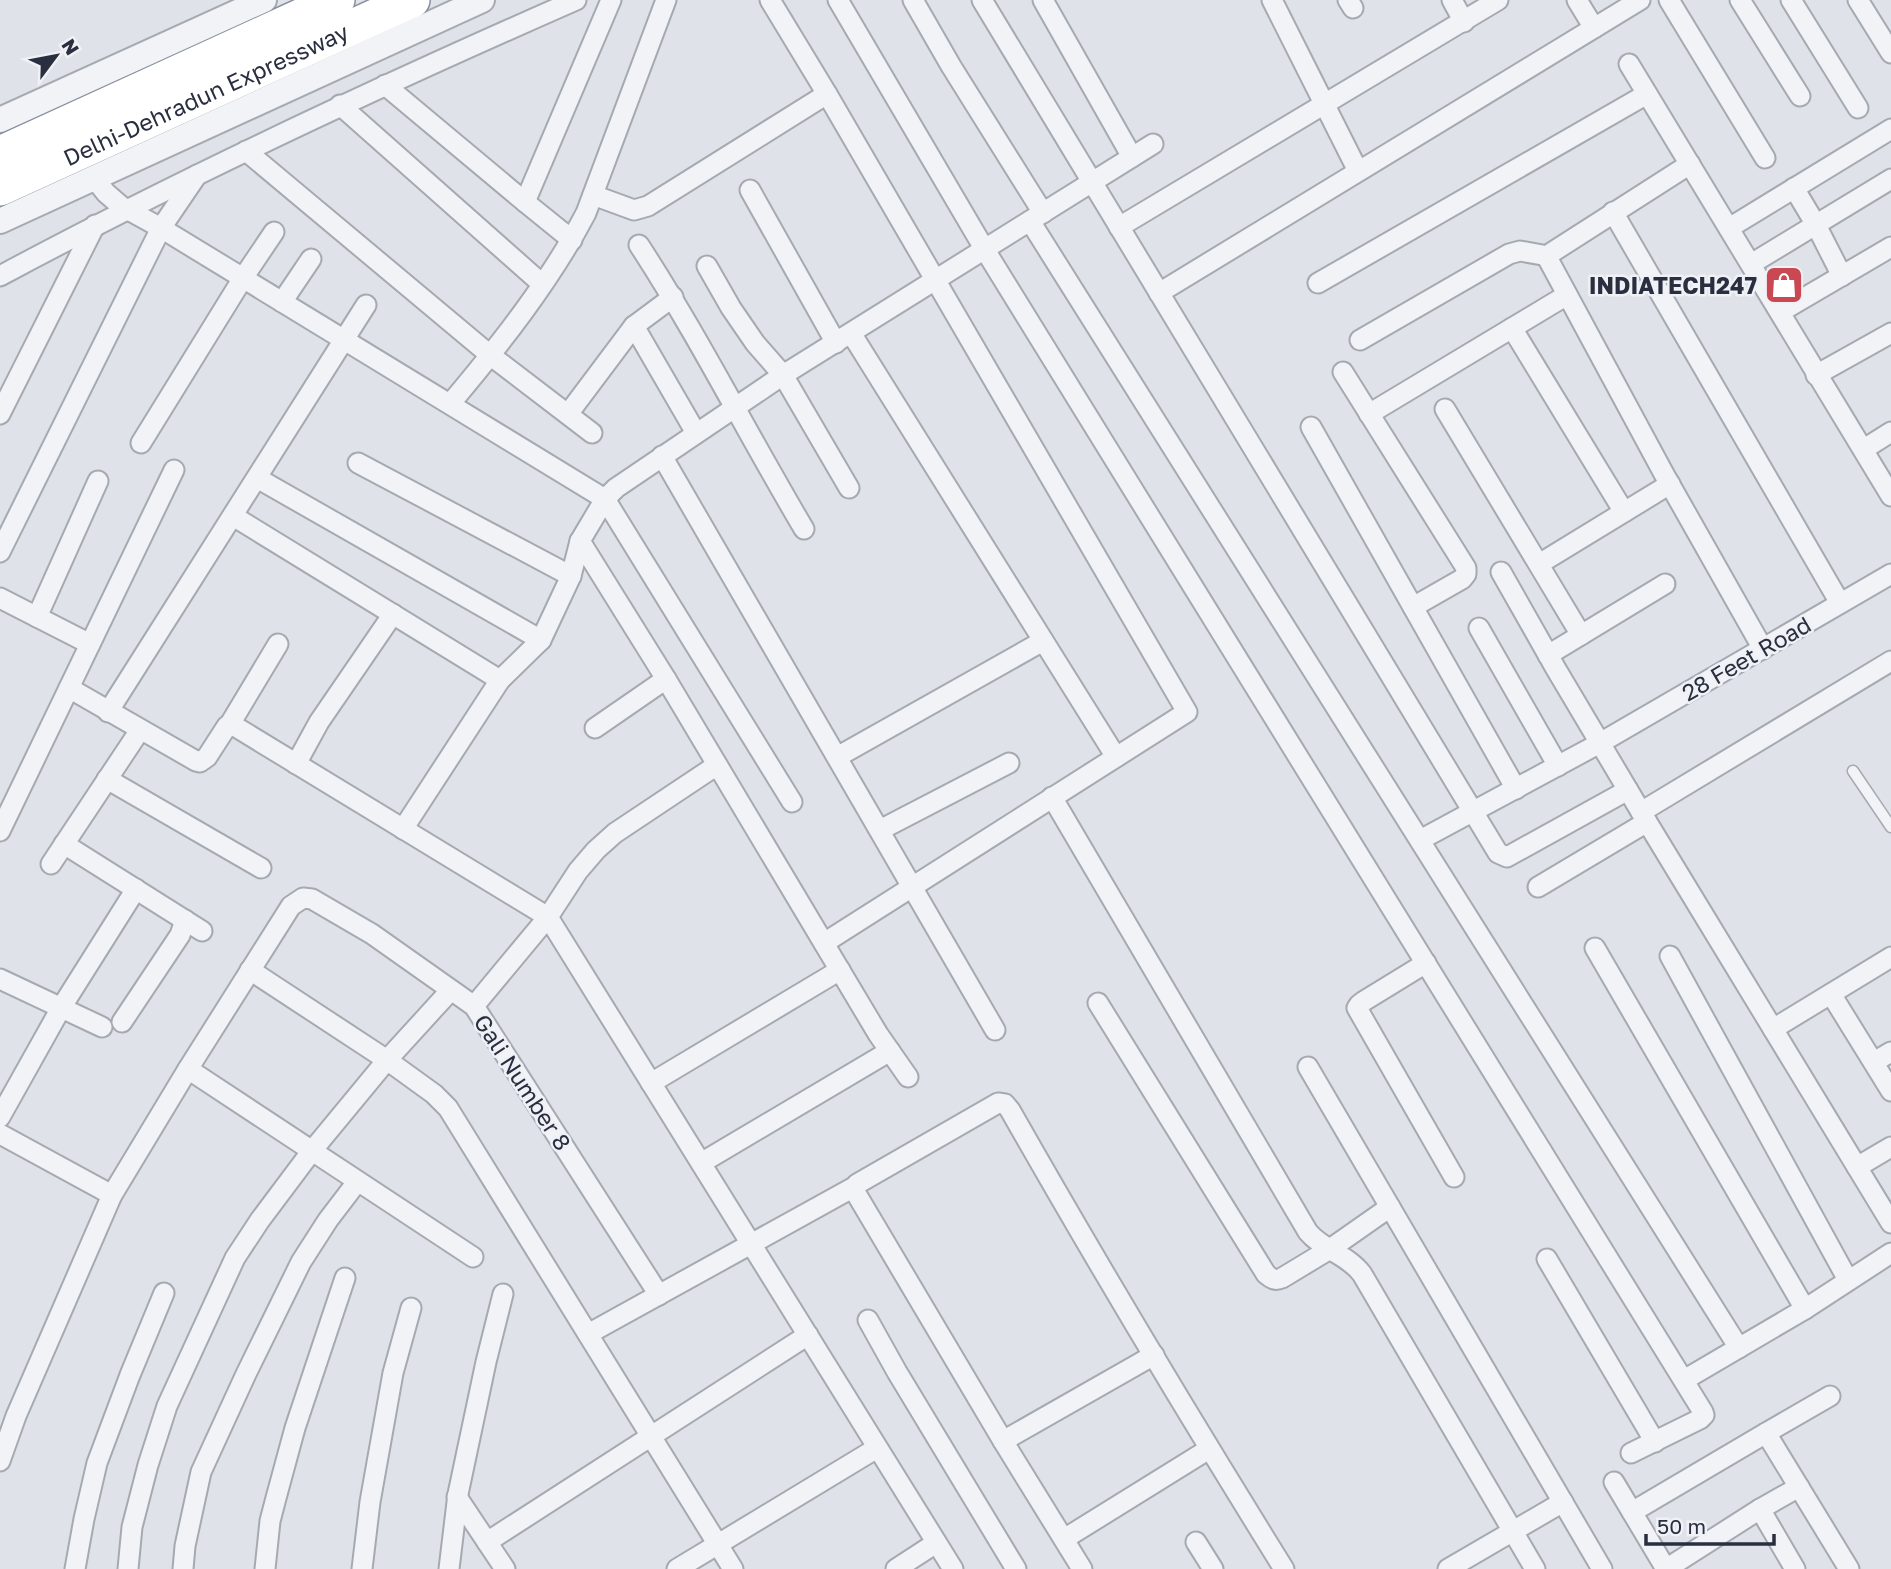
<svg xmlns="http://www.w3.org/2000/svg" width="1891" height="1569" viewBox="0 0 1891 1569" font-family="'Golos Text',sans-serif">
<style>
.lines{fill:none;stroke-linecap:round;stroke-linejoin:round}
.service-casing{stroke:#a5a9b2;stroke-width:13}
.minor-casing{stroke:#a5a9b2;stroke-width:23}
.tertiary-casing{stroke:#a5a9b2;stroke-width:28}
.motorway-casing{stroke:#878f9e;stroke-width:38}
.service{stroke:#f2f3f6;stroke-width:10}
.minor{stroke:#f2f3f6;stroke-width:19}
.tertiary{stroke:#f2f3f6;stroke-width:24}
.motorway{stroke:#fff;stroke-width:35}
.labels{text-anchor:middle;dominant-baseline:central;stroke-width:5;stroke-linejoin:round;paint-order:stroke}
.street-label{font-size:23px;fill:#292f3f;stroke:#eff1f6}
.poi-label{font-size:23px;font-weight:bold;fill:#292f3f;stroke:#eff1f6;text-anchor:end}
</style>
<rect width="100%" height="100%" fill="#dfe2e8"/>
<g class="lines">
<g class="service-casing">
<polyline id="service" points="1853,771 1891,827"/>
</g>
<g class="minor-casing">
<g id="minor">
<polyline points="770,0 827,94 1187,712 824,943"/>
<polyline points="838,0 985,250 1703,1412 1704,1415 1700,1419 1631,1453"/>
<polyline points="913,0 951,66 1043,213"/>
<polyline points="982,0 1498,853 1507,857 1628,790"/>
<polyline points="1043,0 1132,157"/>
<polyline points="1272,0 1358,171"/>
<polyline points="1348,0 1353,8"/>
<polyline points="1452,0 1464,22"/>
<polyline points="1577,0 1594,28"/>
<polyline points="1669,0 1765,158"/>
<polyline points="1740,0 1800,96"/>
<polyline points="1791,0 1858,108"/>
<polyline points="1858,0 1891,53"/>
<polyline points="1629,64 1891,496"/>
<polyline points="385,85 525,202 572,240"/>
<polyline points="340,105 542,284"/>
<polyline points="246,151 490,355 592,433"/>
<polyline points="1690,164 1551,253 1548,259 1664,474 1763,649"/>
<polyline points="94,178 106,193 121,206 161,228 605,499 792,802"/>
<polyline points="1794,188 1816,225 1842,276"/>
<polyline points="750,190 836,343"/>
<polyline points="593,195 634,210 648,206 827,94"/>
<polyline points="525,202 611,0"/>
<polyline points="1613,212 1840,603"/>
<polyline points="1030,221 1739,1348"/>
<polyline points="1119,227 1498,0"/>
<polyline points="1729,228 1891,129"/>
<path d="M 639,245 C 699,337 748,435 804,529"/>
<polyline points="1751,264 1891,179"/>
<polyline points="707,266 731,308 755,343 783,375 849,488"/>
<path d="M 0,276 C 188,175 380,86 576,0"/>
<polyline points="1318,283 1647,94"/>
<polyline points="1159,293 1640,0"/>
<polyline points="282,302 311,259"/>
<polyline points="1780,312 1891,247"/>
<polyline points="634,326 696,433"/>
<polyline points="1512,328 1624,512"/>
<polyline points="851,333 1116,757"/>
<polyline points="1360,340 1509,254 1520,251 1548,256"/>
<polyline points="1343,372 1466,568 1466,574 1462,579 1413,607"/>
<polyline points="1816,375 1891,333"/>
<path d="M 450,404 C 499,346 551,280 586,213 L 666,0"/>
<polyline points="1445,409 1581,635"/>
<polyline points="0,414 95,225"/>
<polyline points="568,414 634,326 673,297"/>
<polyline points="1369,414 1567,295"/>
<polyline points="1311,427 1516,789"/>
<polyline points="141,443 243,278 274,232"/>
<polyline points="1864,449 1891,432"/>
<polyline points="662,456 995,1030"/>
<polyline points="358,463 571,576"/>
<polyline points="257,478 541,640"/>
<polyline points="233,516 500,680"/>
<polyline points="580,541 666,679 878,1034 908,1077"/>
<polyline points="0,552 161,228 197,175"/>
<polyline points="1539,564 1670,484"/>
<polyline points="1501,572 1556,669 1641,812 1891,1223"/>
<polyline points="0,598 90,644"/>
<polyline points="37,617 98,481"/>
<polyline points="1479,628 1558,766"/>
<polyline points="1548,655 1665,584"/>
<polyline points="69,688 196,761 200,762 207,757 227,726 231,724 548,917 953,1569"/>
<polyline points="108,712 366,305"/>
<polyline points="230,724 278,644"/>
<polyline points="595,728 666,679"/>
<polyline points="837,757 1043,641"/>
<polyline points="296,764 319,722 393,614"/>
<polyline points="107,779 261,868"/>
<path d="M 1052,797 L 1308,1232 C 1323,1250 1348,1255 1362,1274 L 1535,1569"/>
<polyline points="1641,812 1891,661"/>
<polyline points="403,829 500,680 541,640 571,576 580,541 605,499 616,488 783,375 1153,144"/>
<polyline points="880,830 1009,763"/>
<polyline points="0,831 174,470"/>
<polyline points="1420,840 1600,743 1891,574"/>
<polyline points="64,844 202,931"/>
<polyline points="51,864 140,730"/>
<polyline points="1538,887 1647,822"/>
<polyline points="1595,948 1805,1309"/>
<polyline points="1670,956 1848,1280"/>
<polyline points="1426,963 1364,1001 1359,1005 1357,1008 1454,1177"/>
<polyline points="250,970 387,1060 434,1094 448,1108 733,1569"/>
<polyline points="0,979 102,1027"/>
<polyline points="1831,994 1891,1091"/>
<path d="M 1098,1003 L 1266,1274 C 1272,1279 1275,1281 1282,1278 L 1330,1249 L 1390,1207"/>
<polyline points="474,1006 548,917 578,871 596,850 615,833 717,765"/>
<polyline points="122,1022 180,935 185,920"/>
<polyline points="1773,1029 1891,957"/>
<polyline points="1874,1062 1891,1052"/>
<polyline points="1308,1067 1602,1569"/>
<polyline points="188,1069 473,1257"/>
<polyline points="651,1083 840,970"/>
<polyline points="0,1117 61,1008 136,889"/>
<polyline points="0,1134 112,1195"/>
<polyline points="701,1163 890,1051"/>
<polyline points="1857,1167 1891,1147"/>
<polyline points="1547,1259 1655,1442"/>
<polyline points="868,1320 897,1372 1016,1569"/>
<polyline points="588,1334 854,1187"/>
<polyline points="1684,1380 1805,1309 1891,1253"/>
<polyline points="1766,1433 1830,1396"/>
<polyline points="1003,1441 1154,1355"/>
<polyline points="0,1461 16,1416 112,1195 188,1069 291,906 303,898 312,899 372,934 474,1006 659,1295"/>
<polyline points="1614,1482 1666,1569"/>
<polyline points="457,1497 505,1569"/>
<polyline points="1760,1509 1795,1569"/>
<polyline points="1632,1512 1766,1433 1849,1569"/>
<polyline points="1064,1539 1209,1449"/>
<polyline points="487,1542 808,1335"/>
<polyline points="1196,1542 1213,1569"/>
<polyline points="75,1569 84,1519 97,1463 130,1375 164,1293"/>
<polyline points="128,1569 132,1527 148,1465 167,1406 235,1258 260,1220 311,1152 387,1060 450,991"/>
<polyline points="183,1569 185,1546 201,1472 246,1374 301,1262 328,1220 357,1182"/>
<polyline points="265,1569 270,1521 276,1498 295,1428 345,1278"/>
<polyline points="362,1569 370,1502 393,1373 411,1308"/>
<polyline points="449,1569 458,1494 486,1362 503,1294"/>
<polyline points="677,1569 877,1448"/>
<polyline points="896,1569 936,1543"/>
<path d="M 1082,1569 L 1003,1441 L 854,1190 L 857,1184 L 998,1103 L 1005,1104 L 1010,1110 C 1098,1265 1190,1418 1284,1569"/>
<polyline points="1448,1569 1563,1502"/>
<polyline points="1666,1569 1760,1509 1799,1487"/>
</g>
</g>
<g class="tertiary-casing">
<g id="tertiary">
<polyline points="0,120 264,0"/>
<polyline points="0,221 482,0"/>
</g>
</g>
<g class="motorway-casing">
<g id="motorway">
<polyline points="0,154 337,0"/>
<path id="s1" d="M 0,188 L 412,0"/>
</g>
</g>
<use href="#service" class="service"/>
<use href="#minor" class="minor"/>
<use href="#tertiary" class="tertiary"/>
<use href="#motorway" class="motorway"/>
</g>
<defs>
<g id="shop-square" transform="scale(2.0125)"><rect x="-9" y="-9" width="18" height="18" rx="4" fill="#ca4852" stroke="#eff1f6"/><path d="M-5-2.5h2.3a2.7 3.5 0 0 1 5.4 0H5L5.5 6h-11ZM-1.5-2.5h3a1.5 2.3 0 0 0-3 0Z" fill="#fff"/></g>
</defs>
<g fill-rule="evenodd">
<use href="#shop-square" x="1784" y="285"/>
</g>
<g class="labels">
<g class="street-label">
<text stroke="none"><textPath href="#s1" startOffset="226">Delhi-Dehradun Expressway</textPath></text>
<text transform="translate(1746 658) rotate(-30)">28 Feet Road</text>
<text transform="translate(523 1082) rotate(57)">Gali Number 8</text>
</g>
<g class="poi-label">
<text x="1757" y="285">INDIATECH247</text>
</g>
</g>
<g transform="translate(56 56) rotate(58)" stroke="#eff1f6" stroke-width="5" paint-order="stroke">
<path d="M0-5L12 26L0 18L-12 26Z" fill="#292f3f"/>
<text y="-10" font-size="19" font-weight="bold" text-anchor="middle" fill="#292f3f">N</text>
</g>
<path d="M1646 1534v10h128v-10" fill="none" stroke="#292f3f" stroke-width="3.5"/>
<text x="1657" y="1534" font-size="21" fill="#292f3f" stroke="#eff1f6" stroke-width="5" paint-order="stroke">50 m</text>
</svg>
